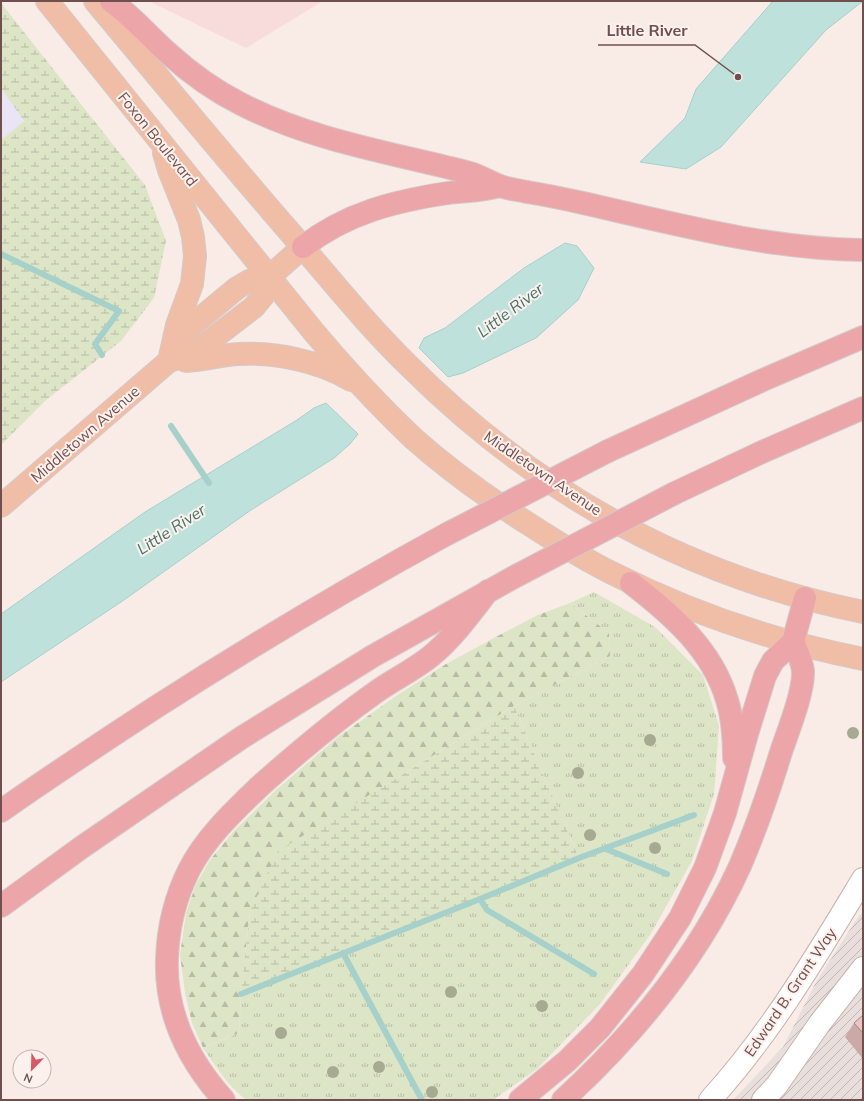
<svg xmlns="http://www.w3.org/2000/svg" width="864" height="1101" viewBox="0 0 864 1101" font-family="Mulish,sans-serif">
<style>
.commercial{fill:#f8dcdc}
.industrial{fill:url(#industrial-furrows)}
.education{fill:#e9e4f6}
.grass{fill:url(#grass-tufts)}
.forest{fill:url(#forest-firs)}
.wetland{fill:url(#wetland-marsh)}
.water{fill:#bee1db;stroke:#a5d1ca}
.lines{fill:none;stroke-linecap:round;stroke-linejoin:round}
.stream{stroke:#a5d1ca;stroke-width:6}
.minor-casing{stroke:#cab2ae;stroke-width:24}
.major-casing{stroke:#d4caca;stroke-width:24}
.highway-casing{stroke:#d4caca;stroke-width:24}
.minor{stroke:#fff;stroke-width:22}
.major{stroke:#f0bea7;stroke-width:22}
.highway{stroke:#eca5a9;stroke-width:22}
.highway-bridge-casing{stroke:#d4caca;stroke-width:24;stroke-linecap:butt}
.highway-bridge{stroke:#eca5a9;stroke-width:22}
.tree{fill:#a6aa90}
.wall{fill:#caa9a7}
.building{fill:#ebc5c2;stroke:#a48a88}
.labels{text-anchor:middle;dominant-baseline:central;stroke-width:4;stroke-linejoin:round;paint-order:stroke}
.street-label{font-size:15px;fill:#70504f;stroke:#fdf1ed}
.water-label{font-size:16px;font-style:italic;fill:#44736c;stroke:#fdf1ed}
.leader{fill:none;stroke:#70504f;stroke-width:1.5}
.callout-dot{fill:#70504f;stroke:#fdf1ed;stroke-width:1.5}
.callout-label{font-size:16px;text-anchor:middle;font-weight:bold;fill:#70504f;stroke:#fdf1ed;stroke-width:4;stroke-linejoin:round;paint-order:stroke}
</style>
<defs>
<pattern id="industrial-furrows" width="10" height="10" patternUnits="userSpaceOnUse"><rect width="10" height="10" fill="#e8dfdd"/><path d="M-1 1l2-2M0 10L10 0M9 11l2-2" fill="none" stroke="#c0b7b6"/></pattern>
<pattern id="grass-tufts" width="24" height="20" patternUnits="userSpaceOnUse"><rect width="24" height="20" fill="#dde5c7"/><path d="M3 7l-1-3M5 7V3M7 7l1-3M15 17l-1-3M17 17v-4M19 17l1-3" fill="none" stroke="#b8bca4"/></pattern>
<pattern id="forest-firs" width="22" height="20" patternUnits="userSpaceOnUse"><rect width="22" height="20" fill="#dde5c7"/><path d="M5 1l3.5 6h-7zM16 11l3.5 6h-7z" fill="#b8bca4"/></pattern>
<pattern id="wetland-marsh" width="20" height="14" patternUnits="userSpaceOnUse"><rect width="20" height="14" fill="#dde5c7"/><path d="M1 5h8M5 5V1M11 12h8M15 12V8" fill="none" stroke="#b8bca4"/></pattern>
</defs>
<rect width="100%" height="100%" fill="#f9ece7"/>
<polygon class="commercial" points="148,1 323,1 246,48"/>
<polygon class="industrial" points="863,912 863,1100 733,1100 783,1047 816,982 858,917"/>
<polygon class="education" points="1,88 24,121 1,140"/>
<path class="grass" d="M 594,592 L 655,627 L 703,675 L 719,726 L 714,794 L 692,861 L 650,935 L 600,1004 L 537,1069 L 493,1100 L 246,1100 C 228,1086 216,1067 203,1048 L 239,1033 L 241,994 L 480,899 L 579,858 L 514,706 L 610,656 L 609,633 L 570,603 Z"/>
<polygon class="forest" points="570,603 609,633 610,656 514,706 382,787 250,911 241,994 239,1033 203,1048 192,1023 185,993 180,955 186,913 196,884 210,860 233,832 276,790 338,737 396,696 446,664 505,632 538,615"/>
<g class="wetland">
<polygon points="1,3 145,185 166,241 154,298 121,341 45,401 1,445 1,140 24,121 1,88"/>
<polygon points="514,706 579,858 480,899 241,994 250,911 278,851"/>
</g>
<g class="water">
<polygon points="773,1 863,1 826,30 721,147 686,169 640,162 685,118 696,89"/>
<polygon points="565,243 577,246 594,268 578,300 536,338 463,373 448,377 419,348 424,338 445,328 524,268"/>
<polygon points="326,403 358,434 350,444 334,458 251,510 121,602 1,682 1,614 145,512 297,420 314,408"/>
</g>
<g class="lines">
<g class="stream">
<polyline points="1,254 119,311 95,344 102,355"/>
<polyline points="171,426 209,483"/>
<polyline points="606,849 667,874"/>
<polyline points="480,899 487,910 594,974"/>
<polyline points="343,953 422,1100"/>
<polyline points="241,994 480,899 579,858 694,815"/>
</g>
<g class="minor-casing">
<g id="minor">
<path d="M 710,1100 C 771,1033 817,955 863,879"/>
<polyline points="763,1100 777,1085 820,1023 863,968"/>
</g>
</g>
<g class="major-casing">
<g id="major">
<path d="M 47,1 L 313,331 C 345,369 378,405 414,439 C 449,470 488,498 527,523 C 555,541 583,559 612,573 C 691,613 777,642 863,659"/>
<path d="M 95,1 C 161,80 226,159 294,237 C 331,280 367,325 408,365 C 535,492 686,576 863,612"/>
<polyline points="164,153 169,170 189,220 193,237 195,256 192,284 177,325 169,361"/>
<polyline points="175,346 181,336 185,331 237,288 249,281 269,277"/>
<path d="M 186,361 C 204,360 221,355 238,354 C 275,352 319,361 351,380"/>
<polyline points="1,506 169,361 194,353 254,307 263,296 269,277 303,247"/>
</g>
</g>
<g class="highway-casing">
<g id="highway">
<path d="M 111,1 C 132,16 149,36 168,53 C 190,73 215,91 241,104 C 313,141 393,153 470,173 C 481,176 489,182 500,186 C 508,189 519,190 527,192 C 546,195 565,199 583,203 C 675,224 768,249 863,250"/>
<path d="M 303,247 C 346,213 395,201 448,193 C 466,191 483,191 500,186"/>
<polyline points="608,451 763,380 863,337"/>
<polyline points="675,493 762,452 863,408"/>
<path d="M 631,583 C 671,614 712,649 727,700 C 733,719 734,738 734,758"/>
<path d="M 1,811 C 52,775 104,741 156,707 C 251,646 348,588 447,534"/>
<polyline points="1,906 82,847 241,738 373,656 516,576"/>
<path d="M 224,1100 C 188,1060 165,1014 167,959 C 168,927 175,898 189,870 C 206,837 234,811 260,786 C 297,753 335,721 376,692 C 394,679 414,670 431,656 C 453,638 471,613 488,591"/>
<polyline points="520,1100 567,1061 600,1028 643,974 680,918 705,868 725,813 747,734 765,676 773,661 793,642 805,598"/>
<path d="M 563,1100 C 636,1033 699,956 740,866 C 756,829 769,791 781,752 C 788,731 804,692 803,671 C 802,661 797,651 793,642"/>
</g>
</g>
<use href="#minor" class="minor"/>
<use href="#major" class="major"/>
<use href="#highway" class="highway"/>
<g class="highway-bridge-casing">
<g id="highway-bridge">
<polyline points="447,534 608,451"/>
<polyline points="516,576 675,493"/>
</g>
</g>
<use href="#highway-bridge" class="highway-bridge"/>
</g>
<g class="tree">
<circle cx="853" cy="733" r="6"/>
<circle cx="650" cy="740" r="6"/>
<circle cx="578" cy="773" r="6"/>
<circle cx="590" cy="835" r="6"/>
<circle cx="655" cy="848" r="6"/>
<circle cx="451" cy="992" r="6"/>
<circle cx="542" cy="1006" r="6"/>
<circle cx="281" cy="1033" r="6"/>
<circle cx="379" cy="1067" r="6"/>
<circle cx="333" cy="1072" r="6"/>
<circle cx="432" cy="1092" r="6"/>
</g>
<polygon class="wall" points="863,1015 863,1059 845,1037 854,1023"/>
<polygon class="building" points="863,1015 863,1033 854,1023"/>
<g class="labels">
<g class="street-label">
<text transform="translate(158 139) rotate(51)">Foxon Boulevard</text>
<text transform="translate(85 434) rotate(-41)">Middletown Avenue</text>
<text transform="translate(543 473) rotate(34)">Middletown Avenue</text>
<text transform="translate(790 992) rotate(-56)">Edward B. Grant Way</text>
</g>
<g class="water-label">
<text transform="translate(510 310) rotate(-37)">Little River</text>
<text transform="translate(171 529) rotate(-33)">Little River</text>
</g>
</g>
<path class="leader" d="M738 77L695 45H598"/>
<circle class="callout-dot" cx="738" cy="77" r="4"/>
<g class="callout-label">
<text x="647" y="36">Little River</text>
</g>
<rect width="864" height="1101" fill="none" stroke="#70504f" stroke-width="4"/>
<g transform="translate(32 1069) rotate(203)"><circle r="19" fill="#fdf1ed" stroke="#c5b1ae"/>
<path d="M0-3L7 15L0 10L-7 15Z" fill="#d45b66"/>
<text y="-6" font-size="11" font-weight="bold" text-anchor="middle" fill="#70504f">N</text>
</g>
</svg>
